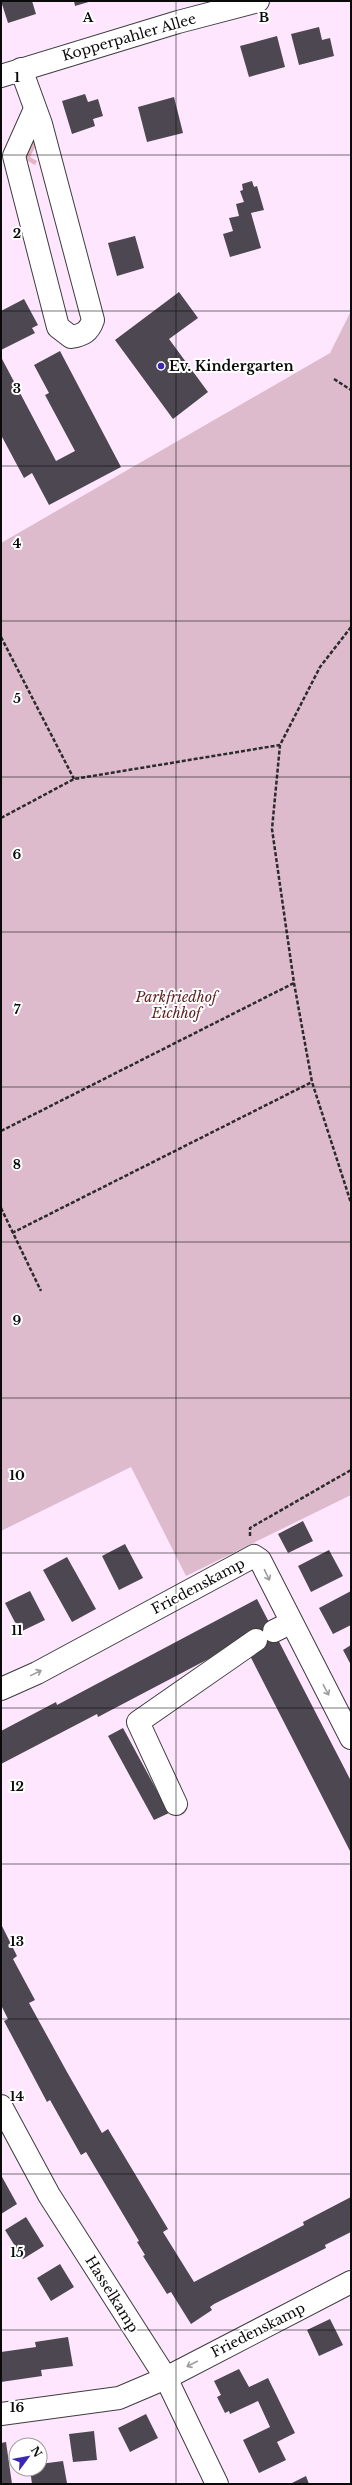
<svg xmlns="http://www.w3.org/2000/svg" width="352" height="2485" viewBox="0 0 352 2485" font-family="'Libre Baskerville',serif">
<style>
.green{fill:#e6b3c4}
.cemetery{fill:#dbc}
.building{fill:#4d4752}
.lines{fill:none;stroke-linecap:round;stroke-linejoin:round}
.minor-casing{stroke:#3d3d3d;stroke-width:24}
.path{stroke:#2c2c2c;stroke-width:2.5;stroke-dasharray:4 2;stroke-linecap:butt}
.minor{stroke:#fff;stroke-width:22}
.oneway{stroke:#9d9d9d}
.grid{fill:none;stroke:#0a0a0a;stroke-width:1;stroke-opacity:0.55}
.poi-dot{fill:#3b27b4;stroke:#fff;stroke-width:1.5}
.labels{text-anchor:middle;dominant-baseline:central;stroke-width:4;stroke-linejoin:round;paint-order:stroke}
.street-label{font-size:14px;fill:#0a0a0a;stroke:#fff}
.poi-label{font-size:14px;font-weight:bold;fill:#0a0a0a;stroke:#fff;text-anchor:start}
.park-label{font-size:14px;font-style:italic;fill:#5e1e1f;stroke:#fff}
.grid-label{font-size:13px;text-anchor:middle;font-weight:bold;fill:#0a0a0a;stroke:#fff;stroke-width:4;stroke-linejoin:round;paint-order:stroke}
</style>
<rect width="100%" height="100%" fill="#fee7fe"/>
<polygon class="green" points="32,140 38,140 46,153 35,147 30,157 37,161 35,165 19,156"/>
<polygon class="cemetery" points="351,311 351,1495 186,1576 131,1467 1,1531 1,543 330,353"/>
<g class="building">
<polygon points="1,1 32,1 36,14 8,23"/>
<polygon points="74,1 92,1 75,6"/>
<polygon points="319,27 322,40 330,38 334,56 299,65 291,34"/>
<polygon points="277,36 285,67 249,77 240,46"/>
<polygon points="85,94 88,102 98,99 103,116 93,119 95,126 72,134 62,101"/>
<polygon points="174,97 183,133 147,142 138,107"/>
<polygon points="252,181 254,187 257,186 264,210 251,213 261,248 230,257 223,234 233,231 229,218 239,216 236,204 244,202 240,191 243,190 242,184"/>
<polygon points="135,236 144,268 117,276 108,243"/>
<polygon points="179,292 198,318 169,339 208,392 173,419 115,340"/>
<polygon points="24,299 38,325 32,328 35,333 1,350 1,311"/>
<polygon points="60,351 121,467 49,505 32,473 24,478 1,435 1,357 56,461 75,451 45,395 49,393 34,365"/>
<polygon points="303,1521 313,1541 288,1553 278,1534"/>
<polygon points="125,1544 143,1578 119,1590 102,1556"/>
<polygon points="329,1550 343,1576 311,1592 298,1566"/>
<polygon points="67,1557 96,1609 72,1622 43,1570"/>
<polygon points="30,1591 45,1620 20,1632 5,1603"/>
<polygon points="351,1591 351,1625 333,1634 319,1608"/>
<polygon points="257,1599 351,1781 351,1853 247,1650 254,1635 98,1717 97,1714 1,1764 1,1731 56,1702 57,1705"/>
<polygon points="351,1645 351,1665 343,1650"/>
<polygon points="123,1728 169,1813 154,1820 108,1736"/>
<polygon points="1,1924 17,1956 13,1959 35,2000 29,2003 67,2072 102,2133 108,2129 168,2229 163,2232 194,2282 304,2225 303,2222 351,2197 351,2232 325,2245 326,2248 214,2304 210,2307 212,2310 191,2324 171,2292 167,2294 143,2256 145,2255 137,2242 139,2241 86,2152 81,2155 50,2100 47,2102 4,2021 8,2019 1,2005"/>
<polygon points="1,2175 17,2204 1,2214"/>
<polygon points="26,2217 44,2246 23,2259 5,2230"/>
<polygon points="60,2264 74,2287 51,2301 37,2278"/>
<polygon points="330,2319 343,2345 319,2356 307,2330"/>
<polygon points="68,2337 73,2366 41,2370 42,2376 1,2382 1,2352 36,2347 35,2342"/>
<polygon points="239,2369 249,2387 268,2378 295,2433 277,2442 286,2460 259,2473 243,2440 270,2427 258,2401 230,2414 229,2411 225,2413 217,2397 221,2395 214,2381"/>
<polygon points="146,2414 158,2438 130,2452 118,2428"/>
<polygon points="94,2431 97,2460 73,2462 69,2434"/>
<polygon points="6,2442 12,2484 1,2484 1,2443"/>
<polygon points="63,2461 67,2483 32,2484 30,2469 40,2469 40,2464"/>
<polygon points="306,2476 309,2484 290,2484"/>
</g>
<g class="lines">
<g class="minor-casing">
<g id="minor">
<path d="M 21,69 L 41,124 L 93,320 C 89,332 83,335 71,337 L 58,327 L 14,156 L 35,109"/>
<polyline points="1,76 178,22 258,1"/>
<polyline points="274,1631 290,1623"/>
<polyline points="1,1689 37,1673 254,1556 260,1560 351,1738"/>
<polyline points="176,1804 138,1722 256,1640"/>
<polyline points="1,2106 49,2195 166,2378 217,2484"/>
<polyline points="1,2414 119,2398 166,2378 351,2282"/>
</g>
</g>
<g class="path">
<polyline points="334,379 351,390"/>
<polyline points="351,627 320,667 280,745 272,829 294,983 312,1082 351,1203"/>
<polyline points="1,637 74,779"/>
<polyline points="1,818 74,779 280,745"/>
<polyline points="1,1131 294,983"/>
<polyline points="1,1208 41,1291"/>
<polyline points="12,1233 312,1082"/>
<polyline points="250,1536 250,1528 351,1470"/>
</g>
<use href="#minor" class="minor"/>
</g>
<defs><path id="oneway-shaft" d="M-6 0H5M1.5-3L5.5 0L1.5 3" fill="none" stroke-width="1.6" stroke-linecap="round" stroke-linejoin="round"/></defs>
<g class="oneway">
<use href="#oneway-shaft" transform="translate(267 1575) rotate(64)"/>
<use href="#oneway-shaft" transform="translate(36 1673) rotate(-26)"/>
<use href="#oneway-shaft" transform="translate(326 1690) rotate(62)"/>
<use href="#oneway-shaft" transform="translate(192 2364) rotate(153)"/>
</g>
<path class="grid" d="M 176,1 L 176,2484M 1,155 L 351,155M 1,311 L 351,311M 1,466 L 351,466M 1,621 L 351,621M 1,777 L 351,777M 1,932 L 351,932M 1,1087 L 351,1087M 1,1242 L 351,1242M 1,1398 L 351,1398M 1,1553 L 351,1553M 1,1708 L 351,1708M 1,1864 L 351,1864M 1,2019 L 351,2019M 1,2174 L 351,2174M 1,2330 L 351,2330"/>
<circle class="poi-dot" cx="161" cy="366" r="4"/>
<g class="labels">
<g class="street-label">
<text transform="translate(129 37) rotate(-16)">Kopperpahler Allee</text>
<text transform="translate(198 1586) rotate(-28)">Friedenskamp</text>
<text transform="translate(112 2294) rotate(58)">Hasselkamp</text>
<text transform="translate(258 2330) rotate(-27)">Friedenskamp</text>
</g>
<g class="poi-label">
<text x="169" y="366">Ev. Kindergarten</text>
</g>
<g class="park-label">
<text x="176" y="997">Parkfriedhof<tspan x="176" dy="16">Eichhof</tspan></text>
</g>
</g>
<g class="grid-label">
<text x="88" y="22">A</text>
<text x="264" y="22">B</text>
<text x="17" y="82">1</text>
<text x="17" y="238">2</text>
<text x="17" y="393">3</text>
<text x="17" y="548">4</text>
<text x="17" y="703">5</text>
<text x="17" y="859">6</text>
<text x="17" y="1014">7</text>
<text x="17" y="1169">8</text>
<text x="17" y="1325">9</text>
<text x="17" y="1480">10</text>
<text x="17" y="1635">11</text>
<text x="17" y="1791">12</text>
<text x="17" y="1946">13</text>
<text x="17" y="2101">14</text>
<text x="17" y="2257">15</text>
<text x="17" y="2412">16</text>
</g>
<rect width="352" height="2485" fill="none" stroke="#0a0a0a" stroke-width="4"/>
<g transform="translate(28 2457) rotate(58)"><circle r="19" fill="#ffffff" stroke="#9d9d9d"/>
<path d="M0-3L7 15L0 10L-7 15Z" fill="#3b27b4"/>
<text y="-6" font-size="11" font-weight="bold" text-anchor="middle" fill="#0a0a0a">N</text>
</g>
</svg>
